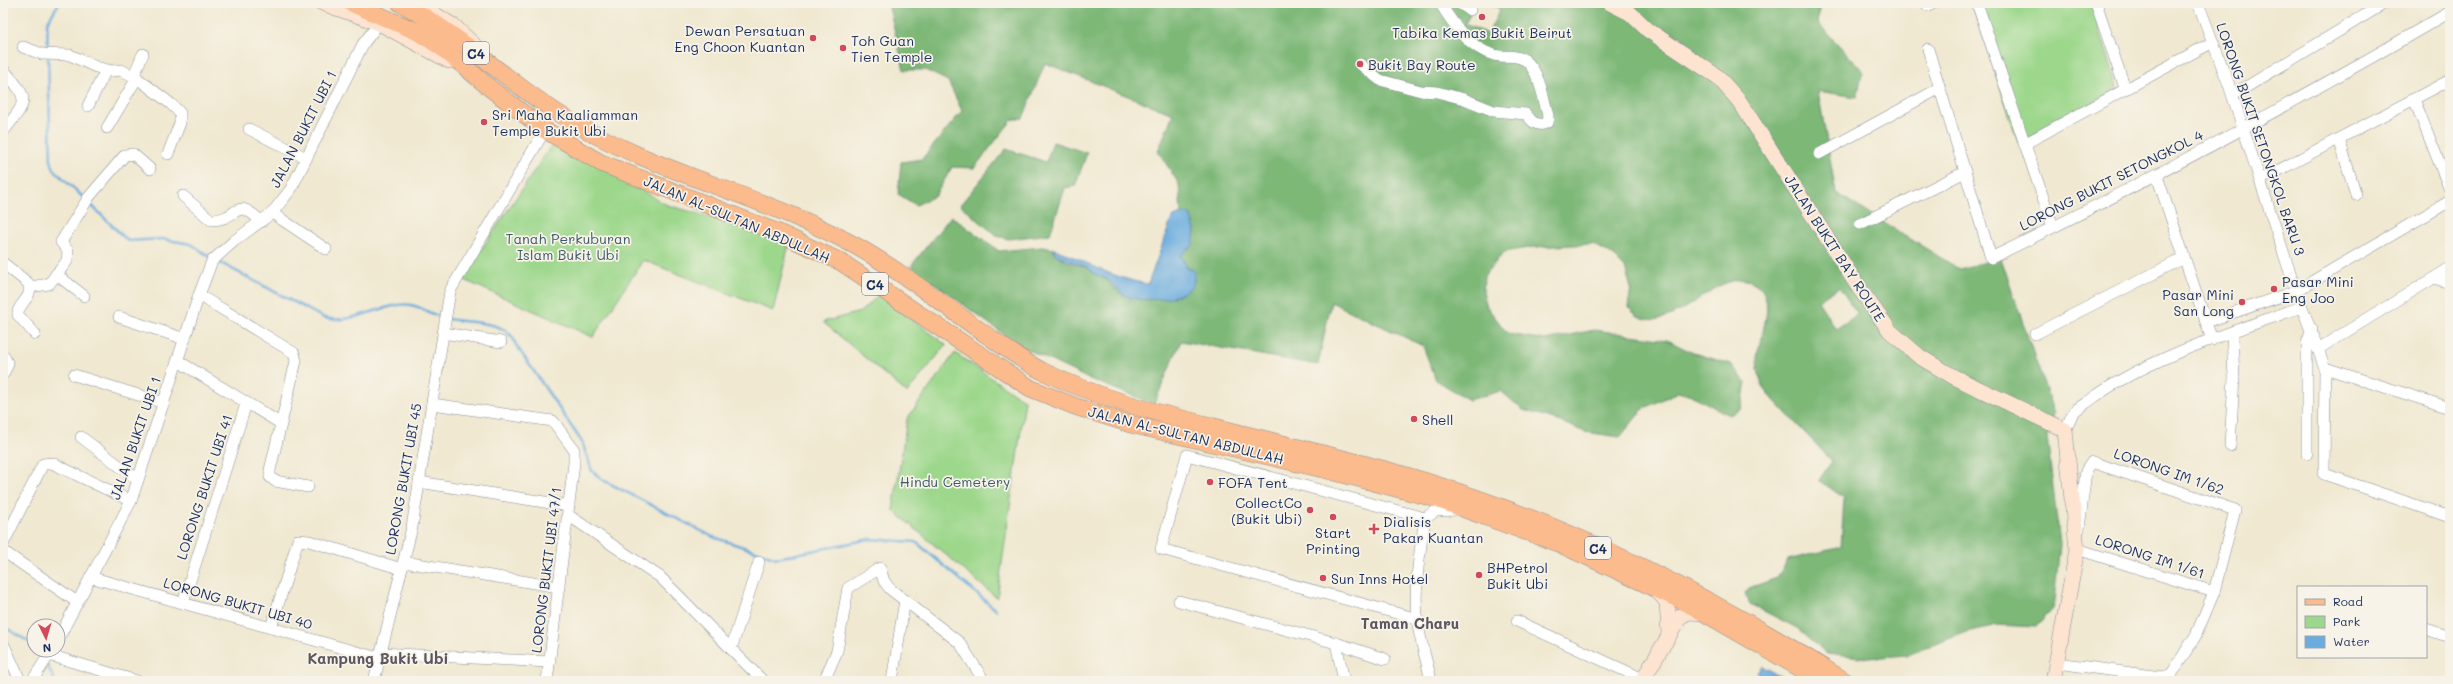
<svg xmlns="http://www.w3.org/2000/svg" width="2453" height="684" viewBox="0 0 2453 684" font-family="Mali,sans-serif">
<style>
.green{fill:#9cd78b;stroke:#5c8374}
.forest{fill:#7db877;stroke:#4c746a;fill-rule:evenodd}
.water{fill:#6bacde;stroke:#436e9e}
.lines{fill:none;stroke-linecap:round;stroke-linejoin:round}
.stream{stroke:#6bacde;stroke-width:2.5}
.street-casing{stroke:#868c97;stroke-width:12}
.secondary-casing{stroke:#868c97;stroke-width:16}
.primary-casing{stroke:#868c97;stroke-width:18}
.street{stroke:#fff;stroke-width:11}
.secondary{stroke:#fde4d1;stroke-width:15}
.primary{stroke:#fbbb8c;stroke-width:17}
.poi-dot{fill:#d1495b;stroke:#f7f3e8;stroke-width:1.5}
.labels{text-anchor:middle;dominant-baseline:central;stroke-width:3.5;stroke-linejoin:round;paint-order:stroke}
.shield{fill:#f7f3e8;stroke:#5d6a87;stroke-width:1}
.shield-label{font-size:13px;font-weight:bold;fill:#1b2f5e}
.poi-label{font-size:14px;fill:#1b2f5e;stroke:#f7f3e8;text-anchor:start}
.street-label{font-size:14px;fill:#1b2f5e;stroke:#f7f3e8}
.park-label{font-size:14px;fill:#3b5969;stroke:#f7f3e8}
.neighbourhood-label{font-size:15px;font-weight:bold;fill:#5c5660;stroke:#f7f3e8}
</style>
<rect width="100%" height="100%" fill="#f7f3e8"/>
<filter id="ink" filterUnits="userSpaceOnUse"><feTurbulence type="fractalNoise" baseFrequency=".025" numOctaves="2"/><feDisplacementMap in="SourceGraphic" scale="8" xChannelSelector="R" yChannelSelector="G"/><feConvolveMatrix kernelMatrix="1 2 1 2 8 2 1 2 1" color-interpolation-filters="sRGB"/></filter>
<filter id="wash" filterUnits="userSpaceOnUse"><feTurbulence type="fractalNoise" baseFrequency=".012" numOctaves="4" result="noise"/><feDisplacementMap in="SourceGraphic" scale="16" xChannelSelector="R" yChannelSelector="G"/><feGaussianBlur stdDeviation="0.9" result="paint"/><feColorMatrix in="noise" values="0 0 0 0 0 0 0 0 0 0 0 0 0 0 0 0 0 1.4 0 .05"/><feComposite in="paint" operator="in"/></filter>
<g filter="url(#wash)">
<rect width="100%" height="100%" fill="#f0e8d0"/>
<g class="green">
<polygon points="1972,3 2091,3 2119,91 2019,144"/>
<polygon points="556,139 667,205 757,230 789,244 773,311 643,260 593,337 464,280 483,247"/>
<polygon points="880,294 946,345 907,393 823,322 860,312"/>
<polygon points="955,353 1025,401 997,598 893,510 907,419"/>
</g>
<g class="forest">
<path d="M 888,3 L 1475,3 L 1465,24 L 1488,34 L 1500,9 L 1489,3 L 1822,3 L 1817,22 L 1863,71 L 1857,97 L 1818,91 L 1836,193 L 1959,269 L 2001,258 L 2054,414 L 2047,437 L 2060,545 L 2053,609 L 2036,627 L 1997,625 L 1967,632 L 1907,655 L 1869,658 L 1826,653 L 1797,628 L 1750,604 L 1745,593 L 1749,588 L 1777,578 L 1788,560 L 1841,547 L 1844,498 L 1819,480 L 1832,461 C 1816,444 1800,428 1784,411 C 1778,404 1769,396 1764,388 C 1760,382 1757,366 1757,359 C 1758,339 1779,299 1756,284 C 1722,261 1678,334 1640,317 C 1635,315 1631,310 1628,307 L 1631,288 L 1625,268 L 1613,255 L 1593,244 L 1534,247 L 1504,252 L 1484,276 L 1483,292 L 1487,307 L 1508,334 L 1545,340 L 1594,330 L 1667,340 L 1693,353 L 1731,364 L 1746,383 L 1741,409 L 1729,415 L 1695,397 L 1678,392 L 1643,409 L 1620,437 L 1585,432 L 1551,418 L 1523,410 L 1501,391 L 1469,400 L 1436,380 L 1423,346 L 1331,302 L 1318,365 L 1181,341 L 1154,404 L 1087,378 L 1018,345 L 911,266 L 951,216 L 999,251 L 1042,247 L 1055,249 L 1054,253 L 1066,261 L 1088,268 L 1096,275 L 1108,280 L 1114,288 L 1140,300 L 1182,294 L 1189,270 L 1180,255 L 1195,230 L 1190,214 L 1181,214 L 1179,184 L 1158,151 L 1173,114 L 1045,63 L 1023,118 L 1012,120 L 974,168 L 952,167 L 935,196 L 916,205 L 898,194 L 901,162 L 922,159 L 962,111 L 948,81 L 925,70 L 904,70 ZM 1839,287 L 1858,314 L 1836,329 L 1818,301 Z"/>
<polygon points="1053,142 1087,153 1075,186 1065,188 1050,234 1009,239 997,236 960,205 1006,149 1046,162"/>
</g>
<g class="water">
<path d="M 1181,214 L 1190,214 L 1195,230 L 1193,245 L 1180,256 L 1188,269 L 1192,269 C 1195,272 1194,275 1194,280 C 1191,301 1140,303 1126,296 C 1118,292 1114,284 1108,280 C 1104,277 1100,277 1096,275 C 1093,273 1091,269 1087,267 C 1075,262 1064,260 1053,252 L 1055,249 C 1090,263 1111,278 1148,284 L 1172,218 Z"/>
<polygon points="1762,666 1781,677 1785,681 1764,681 1763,677 1757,673"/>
</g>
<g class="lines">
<g class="stream">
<polyline points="48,49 47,23 59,3"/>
<polyline points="48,57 51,162 55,171 84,198"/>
<polyline points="89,203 128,241 162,239 191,244 210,257"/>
<path d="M 217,261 L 324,318 C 349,324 373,309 398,305 C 417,302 426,313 442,317"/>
<path d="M 449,319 C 471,324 509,319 516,345 L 582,442 L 592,471 L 603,480 L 713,537 L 777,558 L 870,539 L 916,542 L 996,610"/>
<polyline points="3,626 34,645"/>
<polyline points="37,650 43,660"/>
<polyline points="47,665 55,681"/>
</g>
</g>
</g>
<g filter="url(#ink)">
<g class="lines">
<g class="street-casing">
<g id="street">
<polyline points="1459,3 1470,10"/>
<polyline points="1927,3 1928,6 1935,3"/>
<polyline points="1977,3 2053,227"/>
<polyline points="2096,3 2125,88"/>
<polyline points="2198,3 2229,85 2296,291 2325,368 2450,408"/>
<polyline points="23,47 42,54 70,55 96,67 112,71 121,70 137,78 171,104 180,113 180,123 168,154"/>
<path d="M 1928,49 L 1991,258 C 2147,182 2300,100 2450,12"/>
<path d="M 1360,64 L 1380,80 L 1421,91 L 1437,92 L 1464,99 L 1494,111 L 1526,114 C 1532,122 1537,127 1547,123 L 1548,116 C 1544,100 1539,70 1525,60 C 1515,54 1504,58 1494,55 C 1469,48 1453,24 1440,3"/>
<path d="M 3,69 C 31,102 28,99 3,132"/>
<polyline points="134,75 143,54"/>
<polyline points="2233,95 2385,3"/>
<polyline points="2414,99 2450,190"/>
<polyline points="88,106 106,70"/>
<polyline points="107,128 137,78"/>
<polyline points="249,129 306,158"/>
<polyline points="2339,139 2356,195"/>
<polyline points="2024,144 2213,42"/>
<polyline points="1819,154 1940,88"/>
<polyline points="2157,176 2212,340"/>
<polyline points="2260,180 2450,80"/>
<path d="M 183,196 L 211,220 C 238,221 235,194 261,222"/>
<polyline points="272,213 326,249"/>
<polyline points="1860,224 1965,172"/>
<path d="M 3,263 L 28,283 C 34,295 22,301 18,311 L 18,315 L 35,334"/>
<polyline points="56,274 84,296"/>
<polyline points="2434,278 2450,283"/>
<polyline points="30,287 49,284 67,261 68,251 61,242 89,197 125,155 133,154 150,169"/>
<polyline points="199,295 294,353 296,361 270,470 270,477 275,481 308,487"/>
<polyline points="119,317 185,339"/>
<polyline points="2206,322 2296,291 2450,201"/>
<polyline points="443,333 501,342"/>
<polyline points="2035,334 2184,258"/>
<polyline points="2318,349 2450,268"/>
<polyline points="3,355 8,364 3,374"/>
<polyline points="178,361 280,423"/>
<polyline points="2325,368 2324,474 2450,517"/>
<polyline points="74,375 164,403"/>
<polyline points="432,404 553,421 574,450 574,463 547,681"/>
<path d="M 2065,430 C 2068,425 2070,418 2073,413 C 2078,407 2087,403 2093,398 C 2151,356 2234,332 2301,307"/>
<polyline points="81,437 138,480"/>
<polyline points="2230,446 2234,378 2232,334"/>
<polyline points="2307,453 2307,343 2312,329"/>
<polyline points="419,482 569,506"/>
<polyline points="568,515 660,577 763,681"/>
<path d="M 1425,518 C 1420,552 1414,584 1417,617 C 1419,639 1427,660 1431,681"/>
<polyline points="1425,518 1436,511 1457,510"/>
<polyline points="3,544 43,464 52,463 131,501"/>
<polyline points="2077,549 2214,592"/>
<polyline points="3,551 77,602"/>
<polyline points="404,562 559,587"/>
<polyline points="90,577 378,658"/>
<polyline points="1179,601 1336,643 1385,659"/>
<polyline points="183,603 246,404"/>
<polyline points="1418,619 1161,549 1187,455 1425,518"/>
<polyline points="1517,621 1643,679"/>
<polyline points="271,628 298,540 309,541 402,569"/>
<polyline points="2426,629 2450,637"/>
<polyline points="58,639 131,501 199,295 212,261 234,241 272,213 291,189 363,44 379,23"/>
<polyline points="3,643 19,678"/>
<polyline points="1336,643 1344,681"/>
<polyline points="731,649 759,562"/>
<polyline points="380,653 549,662"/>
<polyline points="49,655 137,681"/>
<polyline points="2057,663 2161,677 2171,675 2196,635 2214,592 2235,510 2092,462 2086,471 2079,529"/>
<polyline points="32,681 52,650"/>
<polyline points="374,681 412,527 450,291 545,130"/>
<polyline points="824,681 837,651 848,588 880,568 884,581 890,589 960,643 984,681"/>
<polyline points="892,681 905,600"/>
</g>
</g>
<g class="secondary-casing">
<g id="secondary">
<polyline points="322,3 379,23 449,61"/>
<polyline points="417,3 455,27 474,45"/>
<polyline points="1610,3 1630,13 1648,30 1718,77 1740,102 1859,288 1890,331 1920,357 1954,377 2065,430 2077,549 2053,681"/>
<polyline points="1655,588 1667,602 1669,634"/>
<polyline points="1642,681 1680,617 1688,612 1706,613"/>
</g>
</g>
<g class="primary-casing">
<g id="primary">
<polyline points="351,3 418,32 440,46 490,88 545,130 601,163 779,233 841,262 1030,388 1074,406 1130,424 1331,471 1437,499 1560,544 1687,603 1822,681"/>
<path d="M 400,3 C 458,33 504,79 559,114 C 650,172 759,193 854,245 C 901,271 944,305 988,336 C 1005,348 1023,361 1042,371 C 1095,397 1154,412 1211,426 C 1289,446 1369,463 1446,488 C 1587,533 1720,602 1845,681"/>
</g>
</g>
<use href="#street" class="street"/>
<use href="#secondary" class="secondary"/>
<use href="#primary" class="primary"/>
</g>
</g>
<g class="poi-dot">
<circle cx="1482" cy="17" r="4"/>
<circle cx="813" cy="38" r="4"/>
<circle cx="843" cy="48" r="4"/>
<circle cx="1360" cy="64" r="4"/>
<circle cx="484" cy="122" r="4"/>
<circle cx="2274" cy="289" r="4"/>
<circle cx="2242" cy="302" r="4"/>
<circle cx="1414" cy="419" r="4"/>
<circle cx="1210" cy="482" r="4"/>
<circle cx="1310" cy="510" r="4"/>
<circle cx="1333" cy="517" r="4"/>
<path d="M1372 523h4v4h4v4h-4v4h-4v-4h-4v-4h4z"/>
<circle cx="1479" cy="575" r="4"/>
<circle cx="1323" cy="578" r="4"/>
</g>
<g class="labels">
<g class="shield">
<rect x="463" y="42" width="26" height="22" rx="3"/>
<rect x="862" y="273" width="26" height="22" rx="3"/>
<rect x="1585" y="537" width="26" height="22" rx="3"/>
</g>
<g class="shield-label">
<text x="476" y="53">C4</text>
<text x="875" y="284">C4</text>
<text x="1598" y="548">C4</text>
</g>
<g class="poi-label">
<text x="805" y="30" text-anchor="end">Dewan Persatuan<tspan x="805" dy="16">Eng Choon Kuantan</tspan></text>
<text x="1482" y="32" text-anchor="middle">Tabika Kemas Bukit Beirut</text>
<text x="851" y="40">Toh Guan<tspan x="851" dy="16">Tien Temple</tspan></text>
<text x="1368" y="64">Bukit Bay Route</text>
<text x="492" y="114">Sri Maha Kaaliamman<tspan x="492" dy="16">Temple Bukit Ubi</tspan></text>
<text x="2282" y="281">Pasar Mini<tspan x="2282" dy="16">Eng Joo</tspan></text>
<text x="2234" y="294" text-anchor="end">Pasar Mini<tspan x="2234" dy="16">San Long</tspan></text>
<text x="1422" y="419">Shell</text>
<text x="1218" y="482">FOFA Tent</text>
<text x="1302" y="502" text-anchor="end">CollectCo<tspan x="1302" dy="16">(Bukit Ubi)</tspan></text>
<text x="1383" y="521">Dialisis<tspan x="1383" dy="16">Pakar Kuantan</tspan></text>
<text x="1333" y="532" text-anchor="middle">Start<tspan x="1333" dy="16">Printing</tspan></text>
<text x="1487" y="567">BHPetrol<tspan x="1487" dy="16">Bukit Ubi</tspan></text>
<text x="1331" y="578">Sun Inns Hotel</text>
</g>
<g class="street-label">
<text transform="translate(303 129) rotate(-63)">JALAN BUKIT UBI 1</text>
<text transform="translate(2261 139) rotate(71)">LORONG BUKIT SETONGKOL BARU 3</text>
<text transform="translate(2111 180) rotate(-27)">LORONG BUKIT SETONGKOL 4</text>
<text transform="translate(737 219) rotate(23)">JALAN AL-SULTAN ABDULLAH</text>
<text transform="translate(1835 248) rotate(57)">JALAN BUKIT BAY ROUTE</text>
<text transform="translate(1186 435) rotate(14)">JALAN AL-SULTAN ABDULLAH</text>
<text transform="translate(135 438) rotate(-71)">JALAN BUKIT UBI 1</text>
<text transform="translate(2169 471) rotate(19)">LORONG IM 1/62</text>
<text transform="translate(403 479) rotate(-80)">LORONG BUKIT UBI 45</text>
<text transform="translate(204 487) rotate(-72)">LORONG BUKIT UBI 41</text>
<text transform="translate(2150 556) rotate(18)">LORONG IM 1/61</text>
<text transform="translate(546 570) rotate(-83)">LORONG BUKIT UBI 47/1</text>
<text transform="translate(238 603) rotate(16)">LORONG BUKIT UBI 40</text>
</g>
<g class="park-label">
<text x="568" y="238">Tanah Perkuburan<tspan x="568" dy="16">Islam Bukit Ubi</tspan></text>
<text x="955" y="481">Hindu Cemetery</text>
</g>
<g class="neighbourhood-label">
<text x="1410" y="623">Taman Charu</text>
<text x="378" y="658">Kampung Bukit Ubi</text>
</g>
</g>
<rect width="2453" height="684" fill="none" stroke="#f7f3e8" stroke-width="16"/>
<rect x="2297" y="586" width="130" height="72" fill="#f7f3e8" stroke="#9fa5b1"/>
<rect x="2305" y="599" width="20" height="6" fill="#fbbb8c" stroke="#9fa5b1"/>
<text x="2333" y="606" font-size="12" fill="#1b2f5e">Road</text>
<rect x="2305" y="616" width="20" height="12" fill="#9cd78b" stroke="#9fa5b1"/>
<text x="2333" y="626" font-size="12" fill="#1b2f5e">Park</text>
<rect x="2305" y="636" width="20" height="12" fill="#6bacde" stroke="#9fa5b1"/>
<text x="2333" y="646" font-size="12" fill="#1b2f5e">Water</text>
<g transform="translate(46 638) rotate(175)"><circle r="19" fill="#f7f3e8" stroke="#9fa5b1"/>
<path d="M0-3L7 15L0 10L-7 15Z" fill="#d1495b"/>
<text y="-6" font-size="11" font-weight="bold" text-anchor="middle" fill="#1b2f5e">N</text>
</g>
</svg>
